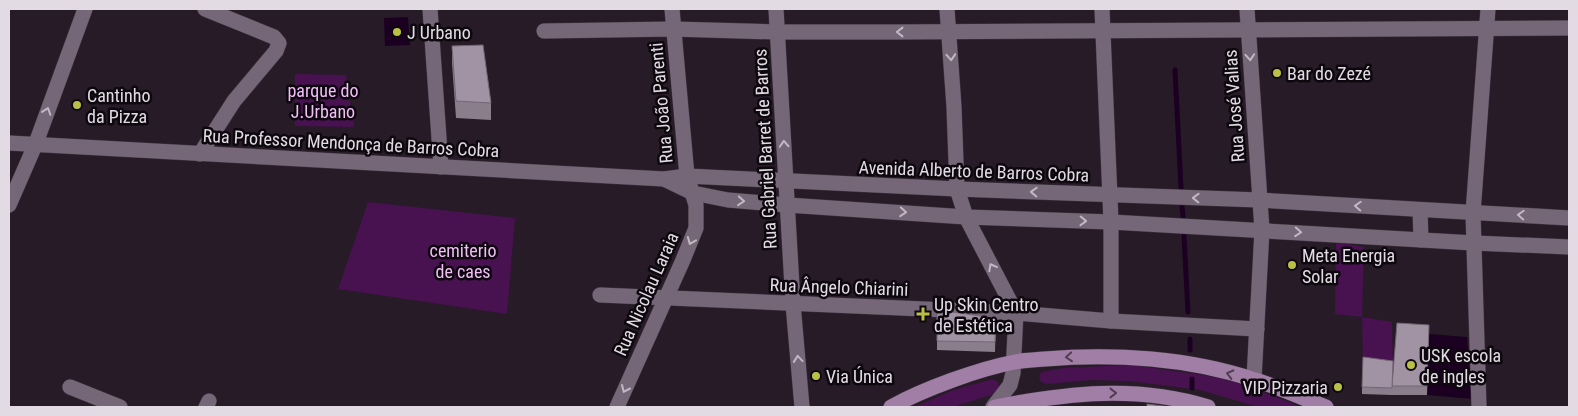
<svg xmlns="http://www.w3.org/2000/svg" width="1578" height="416" viewBox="0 0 1578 416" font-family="'Roboto Condensed',sans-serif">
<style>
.green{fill:#481150}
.water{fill:#1c0021}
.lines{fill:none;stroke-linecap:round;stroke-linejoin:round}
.stream{stroke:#1c0021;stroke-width:5}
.minor-casing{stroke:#3e353f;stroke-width:16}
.major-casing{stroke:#3e353f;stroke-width:16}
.minor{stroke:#756777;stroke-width:15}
.major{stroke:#a17ea6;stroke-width:15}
.wall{fill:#8a7e8c}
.building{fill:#a193a3;stroke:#716772}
.oneway{stroke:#c2b8c3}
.oneway2{stroke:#503d52}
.poi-dot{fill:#bac045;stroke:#0d080e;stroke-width:2}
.labels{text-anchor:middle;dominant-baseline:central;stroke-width:5;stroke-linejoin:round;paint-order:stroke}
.poi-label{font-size:18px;fill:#e3dbe4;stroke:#0d080e;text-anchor:start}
.park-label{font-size:18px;fill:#f1bef8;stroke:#0d080e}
.street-label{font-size:18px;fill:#e3dbe4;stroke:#0d080e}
</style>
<rect width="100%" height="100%" fill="#271b28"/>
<g class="green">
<polygon points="295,74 346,75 354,127 295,126"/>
<polygon points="368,202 515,218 507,314 338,289"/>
<polygon points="1336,242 1364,247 1362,317 1392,322 1393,367 1363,364 1362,317 1335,314"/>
<polygon points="1132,365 1223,378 1250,387 1301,407 1258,407 1200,390 1129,381 1091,380 1047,384 1041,382 1039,376 1042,372 1063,368"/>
<polygon points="993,379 998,382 1000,389 994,394 953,407 914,407 953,390"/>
</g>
<g class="water">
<polygon points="408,17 410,45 385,46 384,18"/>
<polygon points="1429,334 1467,337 1472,399 1427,395"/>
</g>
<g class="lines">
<g class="stream">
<polyline points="1175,70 1181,188"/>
<polyline points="1182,207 1183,216"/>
<polyline points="1184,236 1188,312"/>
<polyline points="1190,339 1190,350"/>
<polyline points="1192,379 1192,388"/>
</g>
<g class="minor-casing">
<g id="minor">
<polyline points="430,9 441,167"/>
<polyline points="776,9 793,304 802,407"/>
<polyline points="947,9 954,107 957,189 966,217 1016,313 1013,373 1010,385 993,407"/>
<polyline points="1102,9 1111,222 1111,321"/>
<polyline points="1247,9 1262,230 1254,379"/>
<polyline points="544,31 673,29 777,32 895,32 1569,28"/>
<polyline points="9,143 664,179 687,176 957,189 1259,200 1569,218"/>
<polyline points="200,154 234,101 276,51 279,43 274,37 205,9"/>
<polyline points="664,179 693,193 728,200 787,205 966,217 1111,222 1474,243 1569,247"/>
<polyline points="9,205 36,143 85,9"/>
<polyline points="1420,210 1421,240"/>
<polyline points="600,295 1016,313 1111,321 1257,329"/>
<polyline points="70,387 120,407"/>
<polyline points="206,407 209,401"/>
<polyline points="617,407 683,260 696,228 696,205 687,176 672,9"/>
<polyline points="1479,407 1473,213 1488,9"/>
</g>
</g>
<g class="major-casing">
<g id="major">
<path d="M 891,407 C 924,389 978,369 1015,362 C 1025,360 1035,360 1045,359 C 1113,353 1190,358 1255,380 C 1279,387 1302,398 1326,407"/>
<path d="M 995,407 C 1068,393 1136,385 1208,407"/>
</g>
</g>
<use href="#minor" class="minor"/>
<use href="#major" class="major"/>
</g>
<g class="wall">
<polygon points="452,46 491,103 491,120 456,118 452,63"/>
<polygon points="937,310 996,318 995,352 937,350"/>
<polygon points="1429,325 1427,395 1392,395 1392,394 1392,395 1362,394 1362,387 1393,385"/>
</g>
<g class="building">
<polygon points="483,45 491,103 456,101 452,46"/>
<polygon points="937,310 996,318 995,342 937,341"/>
<polygon points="1397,323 1429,325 1427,386 1392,386"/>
<polygon points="1363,357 1393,361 1392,388 1362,387"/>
<polygon points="1147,404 1170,407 1147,407"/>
</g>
<defs><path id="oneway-chevron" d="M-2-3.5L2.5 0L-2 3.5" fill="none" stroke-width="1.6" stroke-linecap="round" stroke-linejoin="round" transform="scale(1.25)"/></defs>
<g class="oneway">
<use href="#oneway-chevron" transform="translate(900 32) rotate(180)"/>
<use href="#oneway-chevron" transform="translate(951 57) rotate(86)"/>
<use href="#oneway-chevron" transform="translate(1250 57) rotate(86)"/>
<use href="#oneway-chevron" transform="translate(47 111) rotate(-71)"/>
<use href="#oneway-chevron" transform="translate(784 144) rotate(-93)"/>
<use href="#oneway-chevron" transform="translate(1034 192) rotate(-178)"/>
<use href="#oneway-chevron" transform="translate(1196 198) rotate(-178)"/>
<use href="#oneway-chevron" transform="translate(741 201) rotate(5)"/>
<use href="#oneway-chevron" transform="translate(1358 206) rotate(-177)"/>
<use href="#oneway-chevron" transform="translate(903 212) rotate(4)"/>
<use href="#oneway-chevron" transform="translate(1521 215) rotate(-177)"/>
<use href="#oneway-chevron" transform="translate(1083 221) rotate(2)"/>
<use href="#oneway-chevron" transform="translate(1298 232) rotate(4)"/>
<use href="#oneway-chevron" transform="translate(691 241) rotate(112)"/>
<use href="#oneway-chevron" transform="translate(992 267) rotate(-118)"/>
<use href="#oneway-chevron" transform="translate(798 359) rotate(-95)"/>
<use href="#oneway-chevron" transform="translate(625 389) rotate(114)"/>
</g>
<g class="oneway2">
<use href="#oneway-chevron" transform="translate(1069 357) rotate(175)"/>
<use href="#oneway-chevron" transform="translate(1230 374) rotate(-166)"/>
<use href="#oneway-chevron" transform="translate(1113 393)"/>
</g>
<g class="poi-dot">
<circle cx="397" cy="32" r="5"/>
<circle cx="1277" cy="73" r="5"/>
<circle cx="77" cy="105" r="5"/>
<circle cx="1292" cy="265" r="5"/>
<path d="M920.5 306.5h5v5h5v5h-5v5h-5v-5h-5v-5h5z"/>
<circle cx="1411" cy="365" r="5"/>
<circle cx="816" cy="376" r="5"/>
<circle cx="1338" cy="387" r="5"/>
</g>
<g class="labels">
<g class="poi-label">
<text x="407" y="32">J Urbano</text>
<text x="1287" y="73">Bar do Zezé</text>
<text x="87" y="95">Cantinho<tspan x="87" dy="21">da Pizza</tspan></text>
<text x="1302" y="255">Meta Energia<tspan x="1302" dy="21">Solar</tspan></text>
<text x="934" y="304">Up Skin Centro<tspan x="934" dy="21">de Estética</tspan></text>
<text x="1421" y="355">USK escola<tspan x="1421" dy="21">de ingles</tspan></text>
<text x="826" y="376">Via Única</text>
<text x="1328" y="387" text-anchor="end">VIP Pizzaria</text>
</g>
<g class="park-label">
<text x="323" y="90">parque do<tspan x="323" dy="21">J.Urbano</tspan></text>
<text x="463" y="250">cemiterio<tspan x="463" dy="21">de caes</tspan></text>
</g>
<g class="street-label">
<text transform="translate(661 103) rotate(-95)">Rua João Parenti</text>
<text transform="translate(1234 106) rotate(-94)">Rua José Valias</text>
<text transform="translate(351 143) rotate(3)">Rua Professor Mendonça de Barros Cobra</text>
<text transform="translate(765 149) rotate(-93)">Rua Gabriel Barret de Barros</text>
<text transform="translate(974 171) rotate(2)">Avenida Alberto de Barros Cobra</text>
<text transform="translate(839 287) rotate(2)">Rua Ângelo Chiarini</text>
<text transform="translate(646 294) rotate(-66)">Rua Nicolau Laraia</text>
</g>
</g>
<rect width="1578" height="416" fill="none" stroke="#e3dbe4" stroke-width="20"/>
</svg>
